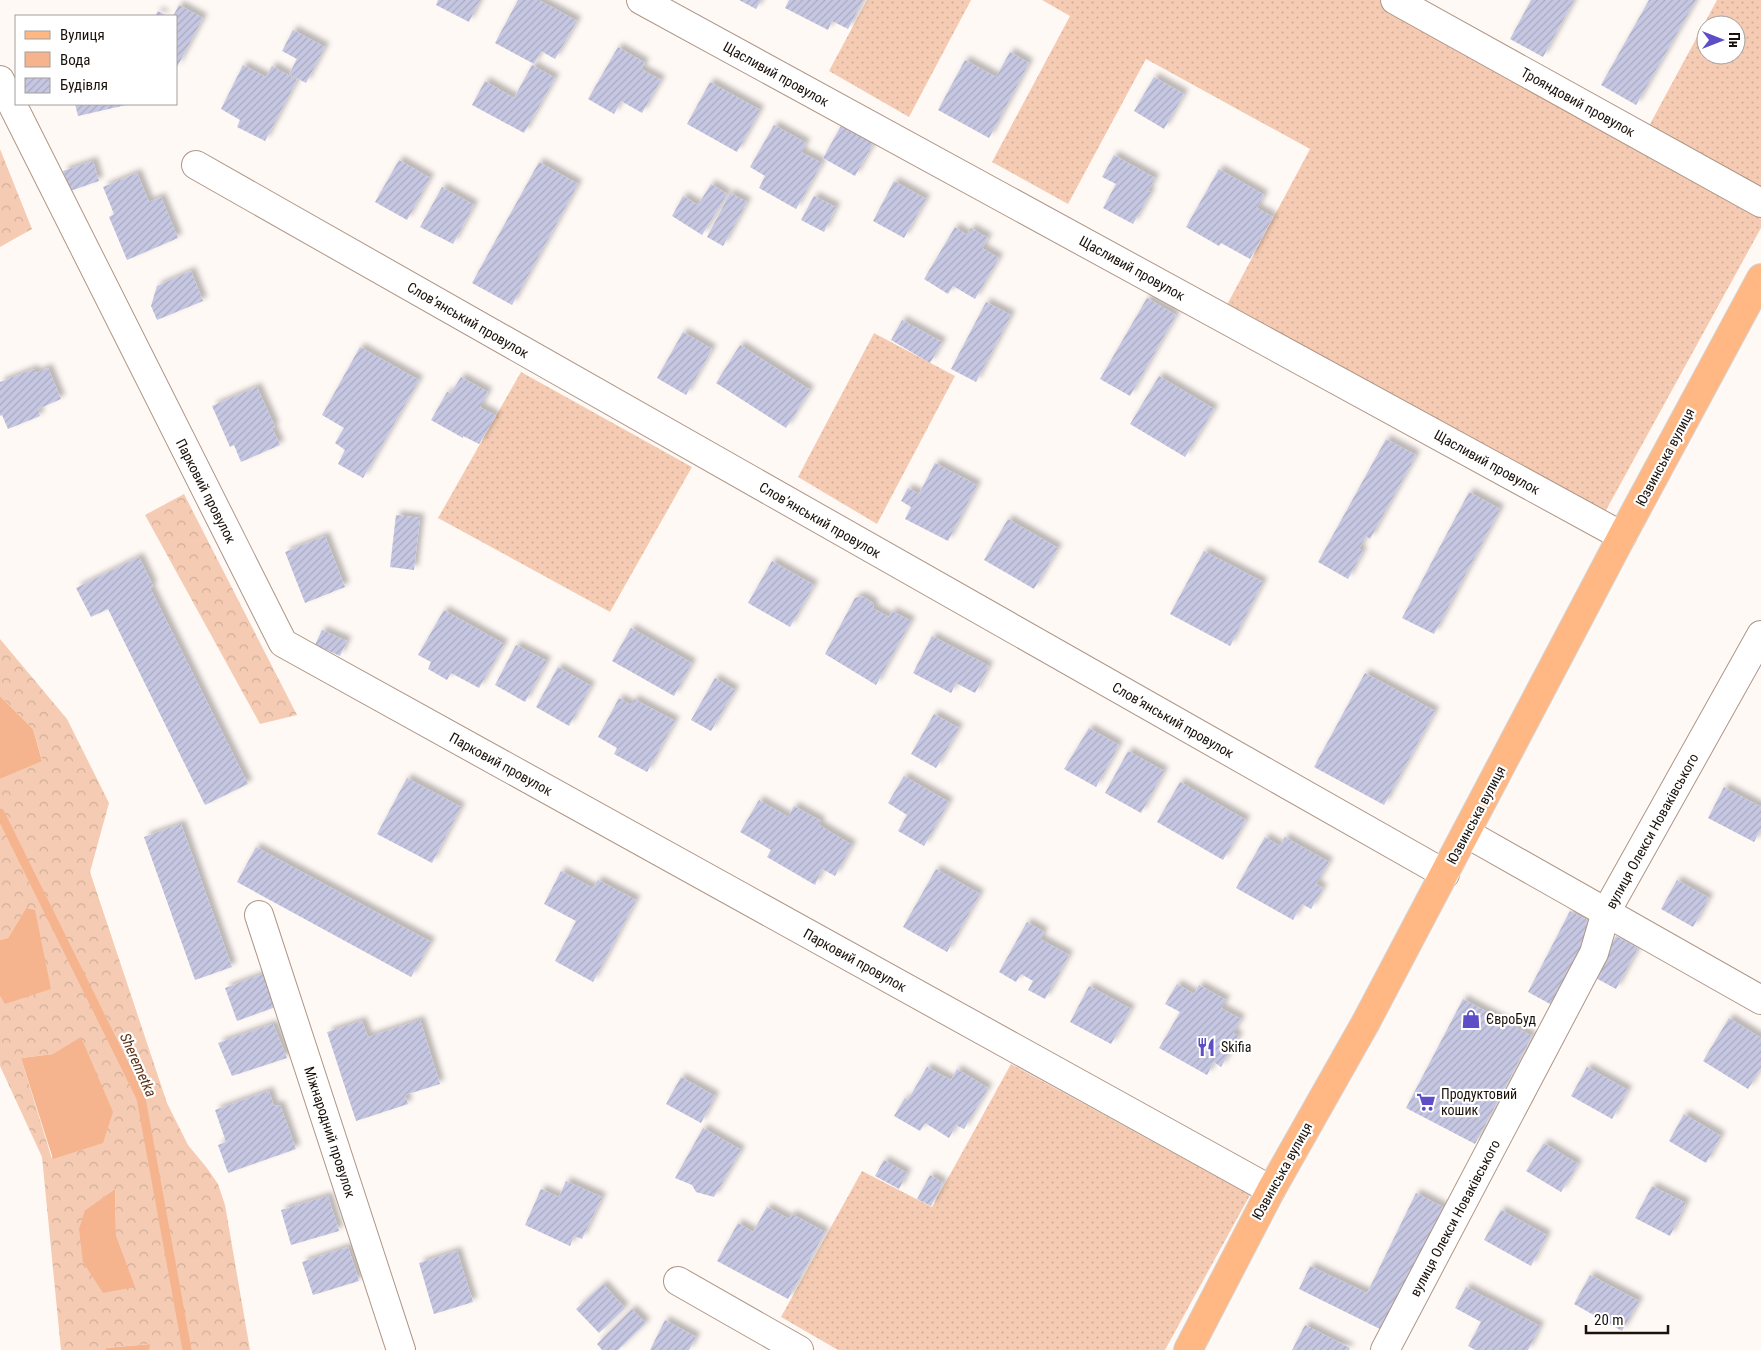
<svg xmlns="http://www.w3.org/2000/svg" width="1761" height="1350" viewBox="0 0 1761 1350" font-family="'Roboto Condensed',sans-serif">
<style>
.grass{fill:url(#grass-dots);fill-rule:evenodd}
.forest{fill:url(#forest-crowns);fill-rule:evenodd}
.water{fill:#f5b48d}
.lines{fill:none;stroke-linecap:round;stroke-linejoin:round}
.stream{stroke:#f5b48d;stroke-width:9}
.building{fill:url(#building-hatch);filter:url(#shadow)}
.minor-casing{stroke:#af9586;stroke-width:30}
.major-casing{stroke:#d6d4d3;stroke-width:30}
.minor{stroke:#fff;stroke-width:28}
.major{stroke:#ffb883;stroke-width:28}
.labels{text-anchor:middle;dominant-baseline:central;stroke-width:4.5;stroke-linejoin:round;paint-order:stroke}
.street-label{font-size:14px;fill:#1a110b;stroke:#fff}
.poi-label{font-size:14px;fill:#1a110b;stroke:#fff;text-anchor:start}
.water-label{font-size:15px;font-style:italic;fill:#5d3316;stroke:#fff}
</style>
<defs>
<pattern id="grass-dots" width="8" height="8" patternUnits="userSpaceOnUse" patternTransform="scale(1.25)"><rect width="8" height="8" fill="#f5ccb3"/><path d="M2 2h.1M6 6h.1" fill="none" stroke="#d1ae99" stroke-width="1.8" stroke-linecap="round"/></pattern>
<pattern id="forest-crowns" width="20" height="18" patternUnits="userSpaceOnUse" patternTransform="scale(1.25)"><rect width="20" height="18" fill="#f5ccb3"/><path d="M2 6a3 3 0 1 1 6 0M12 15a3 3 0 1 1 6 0" fill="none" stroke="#d1ae99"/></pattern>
<pattern id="building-hatch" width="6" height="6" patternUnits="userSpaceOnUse" patternTransform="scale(1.25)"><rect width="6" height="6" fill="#c6c7e2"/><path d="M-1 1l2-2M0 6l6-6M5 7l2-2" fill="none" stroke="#aaaac1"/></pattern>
<filter id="shadow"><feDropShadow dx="4.5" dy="-4.5" stdDeviation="2.5" flood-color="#0004"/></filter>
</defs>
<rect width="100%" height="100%" fill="#fff9f6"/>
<g class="grass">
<polygon points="867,0 971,0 909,117 829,71"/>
<path d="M 1042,0 L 1396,0 L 1643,137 L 1717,0 L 1761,0 L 1761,228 L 1599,523 L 1221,316 L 1310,149 L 1146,59 L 1068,204 L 992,162 L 1070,16 ZM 1706,25 L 1736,25 L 1736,55 L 1706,55 Z"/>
<polygon points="874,333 955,376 877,524 798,477"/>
<polygon points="521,372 692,467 610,612 438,518"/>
<polygon points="1011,1064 1250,1195 1165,1350 838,1350 781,1317 862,1171 932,1207"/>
</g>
<g class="forest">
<polygon points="0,149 32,229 0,247"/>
<polygon points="184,494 297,715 260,724 145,515"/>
<path d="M 0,639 L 67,719 L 109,803 L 90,872 L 167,1103 L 188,1145 L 207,1168 L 218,1184 L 225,1205 L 250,1350 L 149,1350 L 149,1344 L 106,1348 L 106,1350 L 61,1350 L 42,1157 L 0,1066 L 0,996 L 6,1004 L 26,908 L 8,938 L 0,940 L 0,779 L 42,760 L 33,729 L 0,696 ZM 53,1054 L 52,1159 L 21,1058 ZM 115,1189 L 116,1236 L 85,1210 Z"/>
</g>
<g class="water">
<polygon points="0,696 33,729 42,761 0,779"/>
<polygon points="26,908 35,910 51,989 5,1004 0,996 0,940 8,938"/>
<polygon points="81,1037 113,1112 103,1143 53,1159 21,1058 53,1054"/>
<polygon points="115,1189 116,1236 135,1287 103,1293 83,1262 79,1229 85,1210"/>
<polygon points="150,1344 149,1350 106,1350 106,1348"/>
</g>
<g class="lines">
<polyline class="stream" points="0,813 141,1098 187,1350"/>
</g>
<g class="building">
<polygon points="438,0 480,0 469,22 436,5"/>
<polygon points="518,0 539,0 577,21 555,59 541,51 534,64 495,43"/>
<polygon points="739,0 761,0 756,9"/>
<polygon points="789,0 863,0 848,29 832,21 828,30 785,8"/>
<polygon points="1531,0 1574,0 1543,57 1510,39"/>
<polygon points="1649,0 1696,0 1636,105 1601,85"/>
<polygon points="179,5 203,18 176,69 176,16 173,16"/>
<polygon points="158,11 167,16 155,16"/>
<polygon points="293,30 325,47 306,83 289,74 297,59 282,51"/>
<polygon points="618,47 645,63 641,69 661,80 642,113 621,101 614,114 588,99"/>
<polygon points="1010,52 1029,63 989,138 938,110 965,60 996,77"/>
<polygon points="243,65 266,77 272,66 297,80 265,141 237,127 240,120 221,109"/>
<polygon points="532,65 555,78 524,133 472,105 485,81 514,98"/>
<polygon points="1154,77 1184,94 1164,129 1134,111"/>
<polygon points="710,82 760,110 737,152 687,124"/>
<polygon points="75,104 125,104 126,105 78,116"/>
<polygon points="774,125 806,143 801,152 822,163 796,209 759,188 765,176 750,167"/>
<polygon points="841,126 873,144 855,176 823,158"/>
<polygon points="1114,155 1155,178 1148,191 1151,192 1133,224 1103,208 1116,184 1102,177"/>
<polygon points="399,160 430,178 407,220 375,202"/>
<polygon points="93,161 99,181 70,191 63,171"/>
<polygon points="539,162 578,184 512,305 472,283"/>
<polygon points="1219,169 1264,195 1257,208 1273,217 1250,259 1221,243 1219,246 1186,227"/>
<polygon points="137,173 149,202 161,197 178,238 127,260 109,217 114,214 103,187"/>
<polygon points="894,181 926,199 904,238 873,221"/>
<polygon points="711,184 727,194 702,235 672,216 683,196 698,205"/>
<polygon points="442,187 474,205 453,244 420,227"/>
<polygon points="730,193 747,202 723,246 707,237"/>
<polygon points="814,196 836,207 824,232 801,220"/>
<polygon points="955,227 967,235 971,228 988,238 982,248 999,258 975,299 953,286 948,294 924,279"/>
<polygon points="191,271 203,301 157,320 151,306 157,286"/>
<polygon points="1147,298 1176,315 1130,396 1100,379"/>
<polygon points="986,302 1011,315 976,382 951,369"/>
<polygon points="902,320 942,342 930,363 891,340"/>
<polygon points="683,332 712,349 686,395 657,378"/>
<polygon points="740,345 810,390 786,428 716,383"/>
<polygon points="360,347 419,380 363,478 338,464 345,450 335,443 344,428 322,415"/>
<polygon points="48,368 61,399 38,409 40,416 8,429 2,415 0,416 0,382 34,369 36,373"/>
<polygon points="1159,376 1214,409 1185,457 1130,424"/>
<polygon points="461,377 488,392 480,407 496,416 479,444 463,436 463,438 431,420 447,392 451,393"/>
<polygon points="257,387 275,427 272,428 280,445 241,462 234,445 230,447 212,406"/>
<polygon points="1386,439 1416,455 1370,539 1366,536 1359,549 1363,551 1348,579 1318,562"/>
<polygon points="935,463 977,485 948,541 905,519 911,507 901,501 908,488 919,494"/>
<polygon points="1469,492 1500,509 1434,634 1402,618"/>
<polygon points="396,515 420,518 414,570 390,567"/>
<polygon points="1008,519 1058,548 1034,589 984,560"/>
<polygon points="325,536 345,587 305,603 285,552"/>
<polygon points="1204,551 1263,582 1230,646 1170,614"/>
<polygon points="139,557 153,586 150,588 248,784 205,805 108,609 91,617 76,588"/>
<polygon points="772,561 814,585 790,627 748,603"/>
<polygon points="862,596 873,603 874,609 889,617 892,611 911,621 876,685 825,654 855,598"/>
<polygon points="444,610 504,644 479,688 451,673 447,680 428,669 431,662 418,655"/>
<polygon points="631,628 692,663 674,696 612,661"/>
<polygon points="322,630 347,641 340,656 315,645"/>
<polygon points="932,636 989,666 975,693 956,683 951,693 913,673"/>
<polygon points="516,645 547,661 525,702 495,685"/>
<polygon points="558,667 591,686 569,726 536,707"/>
<polygon points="1365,673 1435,711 1384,805 1314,767"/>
<polygon points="715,678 735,690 711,731 691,720"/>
<polygon points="619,698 631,705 634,699 675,721 647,772 614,754 617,748 598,737"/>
<polygon points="934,714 959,728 936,768 911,754"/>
<polygon points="1089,728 1119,745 1096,787 1064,769"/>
<polygon points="1128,751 1164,771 1141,813 1105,793"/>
<polygon points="904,776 949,802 924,846 898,831 907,815 888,803"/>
<polygon points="407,778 461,807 432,863 377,834"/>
<polygon points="1180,782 1246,820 1223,860 1157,822"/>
<polygon points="1724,787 1761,807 1761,829 1754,842 1708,818"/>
<polygon points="759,800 788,817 794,806 821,821 819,825 852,845 835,876 822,869 815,885 767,857 771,850 740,832"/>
<polygon points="181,824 232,967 195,980 144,837"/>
<polygon points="1265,837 1280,846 1285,837 1329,862 1316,884 1323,888 1311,909 1302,904 1293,920 1236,888"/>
<polygon points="256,847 431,942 411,977 237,882"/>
<polygon points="936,869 980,894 947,952 903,927"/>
<polygon points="561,871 593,888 598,880 636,900 593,982 555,961 576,921 544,904"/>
<polygon points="1677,880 1709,898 1693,927 1661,909"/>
<polygon points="1570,911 1594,924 1552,1005 1528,992"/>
<polygon points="1027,922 1044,932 1040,939 1069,955 1045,999 1028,990 1033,981 1021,974 1016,982 999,972"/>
<polygon points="1616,936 1638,948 1616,989 1594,977"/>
<polygon points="266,973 278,1006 237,1021 225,988"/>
<polygon points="1177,984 1194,994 1199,985 1226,1000 1221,1008 1241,1019 1233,1033 1239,1036 1221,1067 1214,1062 1207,1075 1159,1048 1180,1012 1165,1004"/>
<polygon points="1089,986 1131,1009 1111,1044 1070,1022"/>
<polygon points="1463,999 1532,1036 1475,1144 1406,1108"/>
<polygon points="1729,1018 1761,1038 1761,1068 1748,1089 1703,1061"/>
<polygon points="420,1020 440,1084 405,1095 408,1104 356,1121 327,1032 362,1021 368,1037"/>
<polygon points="273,1024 287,1058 232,1076 218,1043"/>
<polygon points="927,1067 951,1080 957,1069 988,1088 964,1129 956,1125 949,1138 925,1123 920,1131 894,1116 905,1098 908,1100"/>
<polygon points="1587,1067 1628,1090 1612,1119 1571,1096"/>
<polygon points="681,1077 715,1096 701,1123 666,1104"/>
<polygon points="269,1091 274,1106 280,1105 296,1149 228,1173 218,1145 226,1142 215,1110"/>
<polygon points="1684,1114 1721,1136 1706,1163 1669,1141"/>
<polygon points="703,1128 741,1150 714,1197 696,1192 692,1185 675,1178"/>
<polygon points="1544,1143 1578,1164 1561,1192 1526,1171"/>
<polygon points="884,1160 907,1173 899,1189 875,1176"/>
<polygon points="930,1175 943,1183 931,1206 917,1199"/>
<polygon points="566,1181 602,1197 582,1239 574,1236 570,1246 525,1225 541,1189 559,1197"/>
<polygon points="1652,1186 1686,1203 1670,1236 1635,1218"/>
<polygon points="1416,1193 1445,1208 1384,1331 1299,1289 1310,1266 1367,1293"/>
<polygon points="328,1196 339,1231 291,1245 281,1210"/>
<polygon points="767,1207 789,1219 792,1214 825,1232 788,1299 717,1261 738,1223 753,1232"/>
<polygon points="1501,1210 1547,1235 1531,1266 1484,1240"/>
<polygon points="348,1247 359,1281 313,1295 302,1262"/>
<polygon points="457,1251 473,1302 434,1314 419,1263"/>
<polygon points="1590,1275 1639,1301 1622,1331 1574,1304"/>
<polygon points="603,1284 625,1308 599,1333 576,1309"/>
<polygon points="1466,1287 1540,1326 1528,1350 1475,1350 1468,1346 1481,1322 1455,1308"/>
<polygon points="632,1309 646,1323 618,1350 602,1350 597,1344"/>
<polygon points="665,1320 696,1337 689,1350 650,1350"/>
<polygon points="1305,1325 1350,1348 1349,1350 1292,1350"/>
</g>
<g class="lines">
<g class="minor-casing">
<g id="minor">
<polyline points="641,0 1622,536"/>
<polyline points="1395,0 1761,203"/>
<polyline points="0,80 283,643 1271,1190"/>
<polyline points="196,165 1445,874"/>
<polyline points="1466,833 1761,1000"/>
<polyline points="259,915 401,1350"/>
<polyline points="678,1281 799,1350"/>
<polyline points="1385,1350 1594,953 1606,912 1761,635"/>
</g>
</g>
<g class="major-casing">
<polyline id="major" points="1188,1350 1271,1190 1366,1022 1622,536 1761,278"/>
</g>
<use href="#minor" class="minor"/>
<use href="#major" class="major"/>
</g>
<defs>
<g id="shop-bare" transform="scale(1.5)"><path d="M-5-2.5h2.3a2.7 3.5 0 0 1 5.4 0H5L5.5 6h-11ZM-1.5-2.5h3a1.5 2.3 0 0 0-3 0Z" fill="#5d4dc6" stroke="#fff" stroke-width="2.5" paint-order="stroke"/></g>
<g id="restaurant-bare" transform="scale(1.5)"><path d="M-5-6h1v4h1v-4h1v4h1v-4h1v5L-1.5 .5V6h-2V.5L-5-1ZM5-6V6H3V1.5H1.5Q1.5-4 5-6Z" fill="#5d4dc6" stroke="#fff" stroke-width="2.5" paint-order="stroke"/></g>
<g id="supermarket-bare" transform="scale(1.5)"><path d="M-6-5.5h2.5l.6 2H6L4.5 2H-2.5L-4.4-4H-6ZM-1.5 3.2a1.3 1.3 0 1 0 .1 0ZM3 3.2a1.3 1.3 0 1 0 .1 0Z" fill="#5d4dc6" stroke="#fff" stroke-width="2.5" paint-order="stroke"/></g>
</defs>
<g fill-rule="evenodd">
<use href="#shop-bare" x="1471" y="1019"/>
<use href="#restaurant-bare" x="1206" y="1047"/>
<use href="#supermarket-bare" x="1426" y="1102"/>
</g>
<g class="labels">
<g class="street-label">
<text transform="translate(776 74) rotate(29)">Щасливий провулок</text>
<text transform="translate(1578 102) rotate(29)">Трояндовий провулок</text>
<text transform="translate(1132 268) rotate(29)">Щасливий провулок</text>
<text transform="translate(468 320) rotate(30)">Словʼянський провулок</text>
<text transform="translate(1665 457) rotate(-62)">Юзвинська вулиця</text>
<text transform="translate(1487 462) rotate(29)">Щасливий провулок</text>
<text transform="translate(206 491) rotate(63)">Парковий провулок</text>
<text transform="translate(820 520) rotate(30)">Словʼянський провулок</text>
<text transform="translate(1173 720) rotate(30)">Словʼянський провулок</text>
<text transform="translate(501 764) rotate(29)">Парковий провулок</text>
<text transform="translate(1476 815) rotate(-62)">Юзвинська вулиця</text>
<text transform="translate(1652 831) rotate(-61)">вулиця Олекси Новаківського</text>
<text transform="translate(855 960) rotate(29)">Парковий провулок</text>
<text transform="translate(330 1132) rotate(72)">Міжнародний провулок</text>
<text transform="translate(1282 1171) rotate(-61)">Юзвинська вулиця</text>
<text transform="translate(1455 1218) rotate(-62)">вулиця Олекси Новаківського</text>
</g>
<g class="poi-label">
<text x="1486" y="1019">ЄвроБуд</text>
<text x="1221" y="1047">Skifia</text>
<text x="1441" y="1094">Продуктовий<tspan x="1441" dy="16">кошик</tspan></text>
</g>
<g class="water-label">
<text transform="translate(138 1065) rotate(66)">Sheremetka</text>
</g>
</g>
<rect x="15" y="15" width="162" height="90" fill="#ffffff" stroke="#a3a09d"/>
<rect x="25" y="31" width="25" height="8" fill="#ffb883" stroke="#a3a09d"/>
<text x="60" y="40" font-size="15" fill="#1a110b">Вулиця</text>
<rect x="25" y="52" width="25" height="15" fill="#f5b48d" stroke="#a3a09d"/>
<text x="60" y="65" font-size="15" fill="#1a110b">Вода</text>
<rect x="25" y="78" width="25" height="15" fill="url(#building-hatch)" stroke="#a3a09d"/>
<text x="60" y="90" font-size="15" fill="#1a110b">Будівля</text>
<g transform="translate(1721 40) rotate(90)"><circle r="24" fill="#ffffff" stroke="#a3a09d"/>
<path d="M0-4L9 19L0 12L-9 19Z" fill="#5d4dc6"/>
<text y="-8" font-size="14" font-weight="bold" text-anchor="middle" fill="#1a110b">Пн</text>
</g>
<path d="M1586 1325v8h82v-8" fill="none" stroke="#1a110b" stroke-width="2.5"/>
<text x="1594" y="1325" font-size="15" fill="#1a110b" stroke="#ffffff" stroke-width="4" paint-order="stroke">20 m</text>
</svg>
